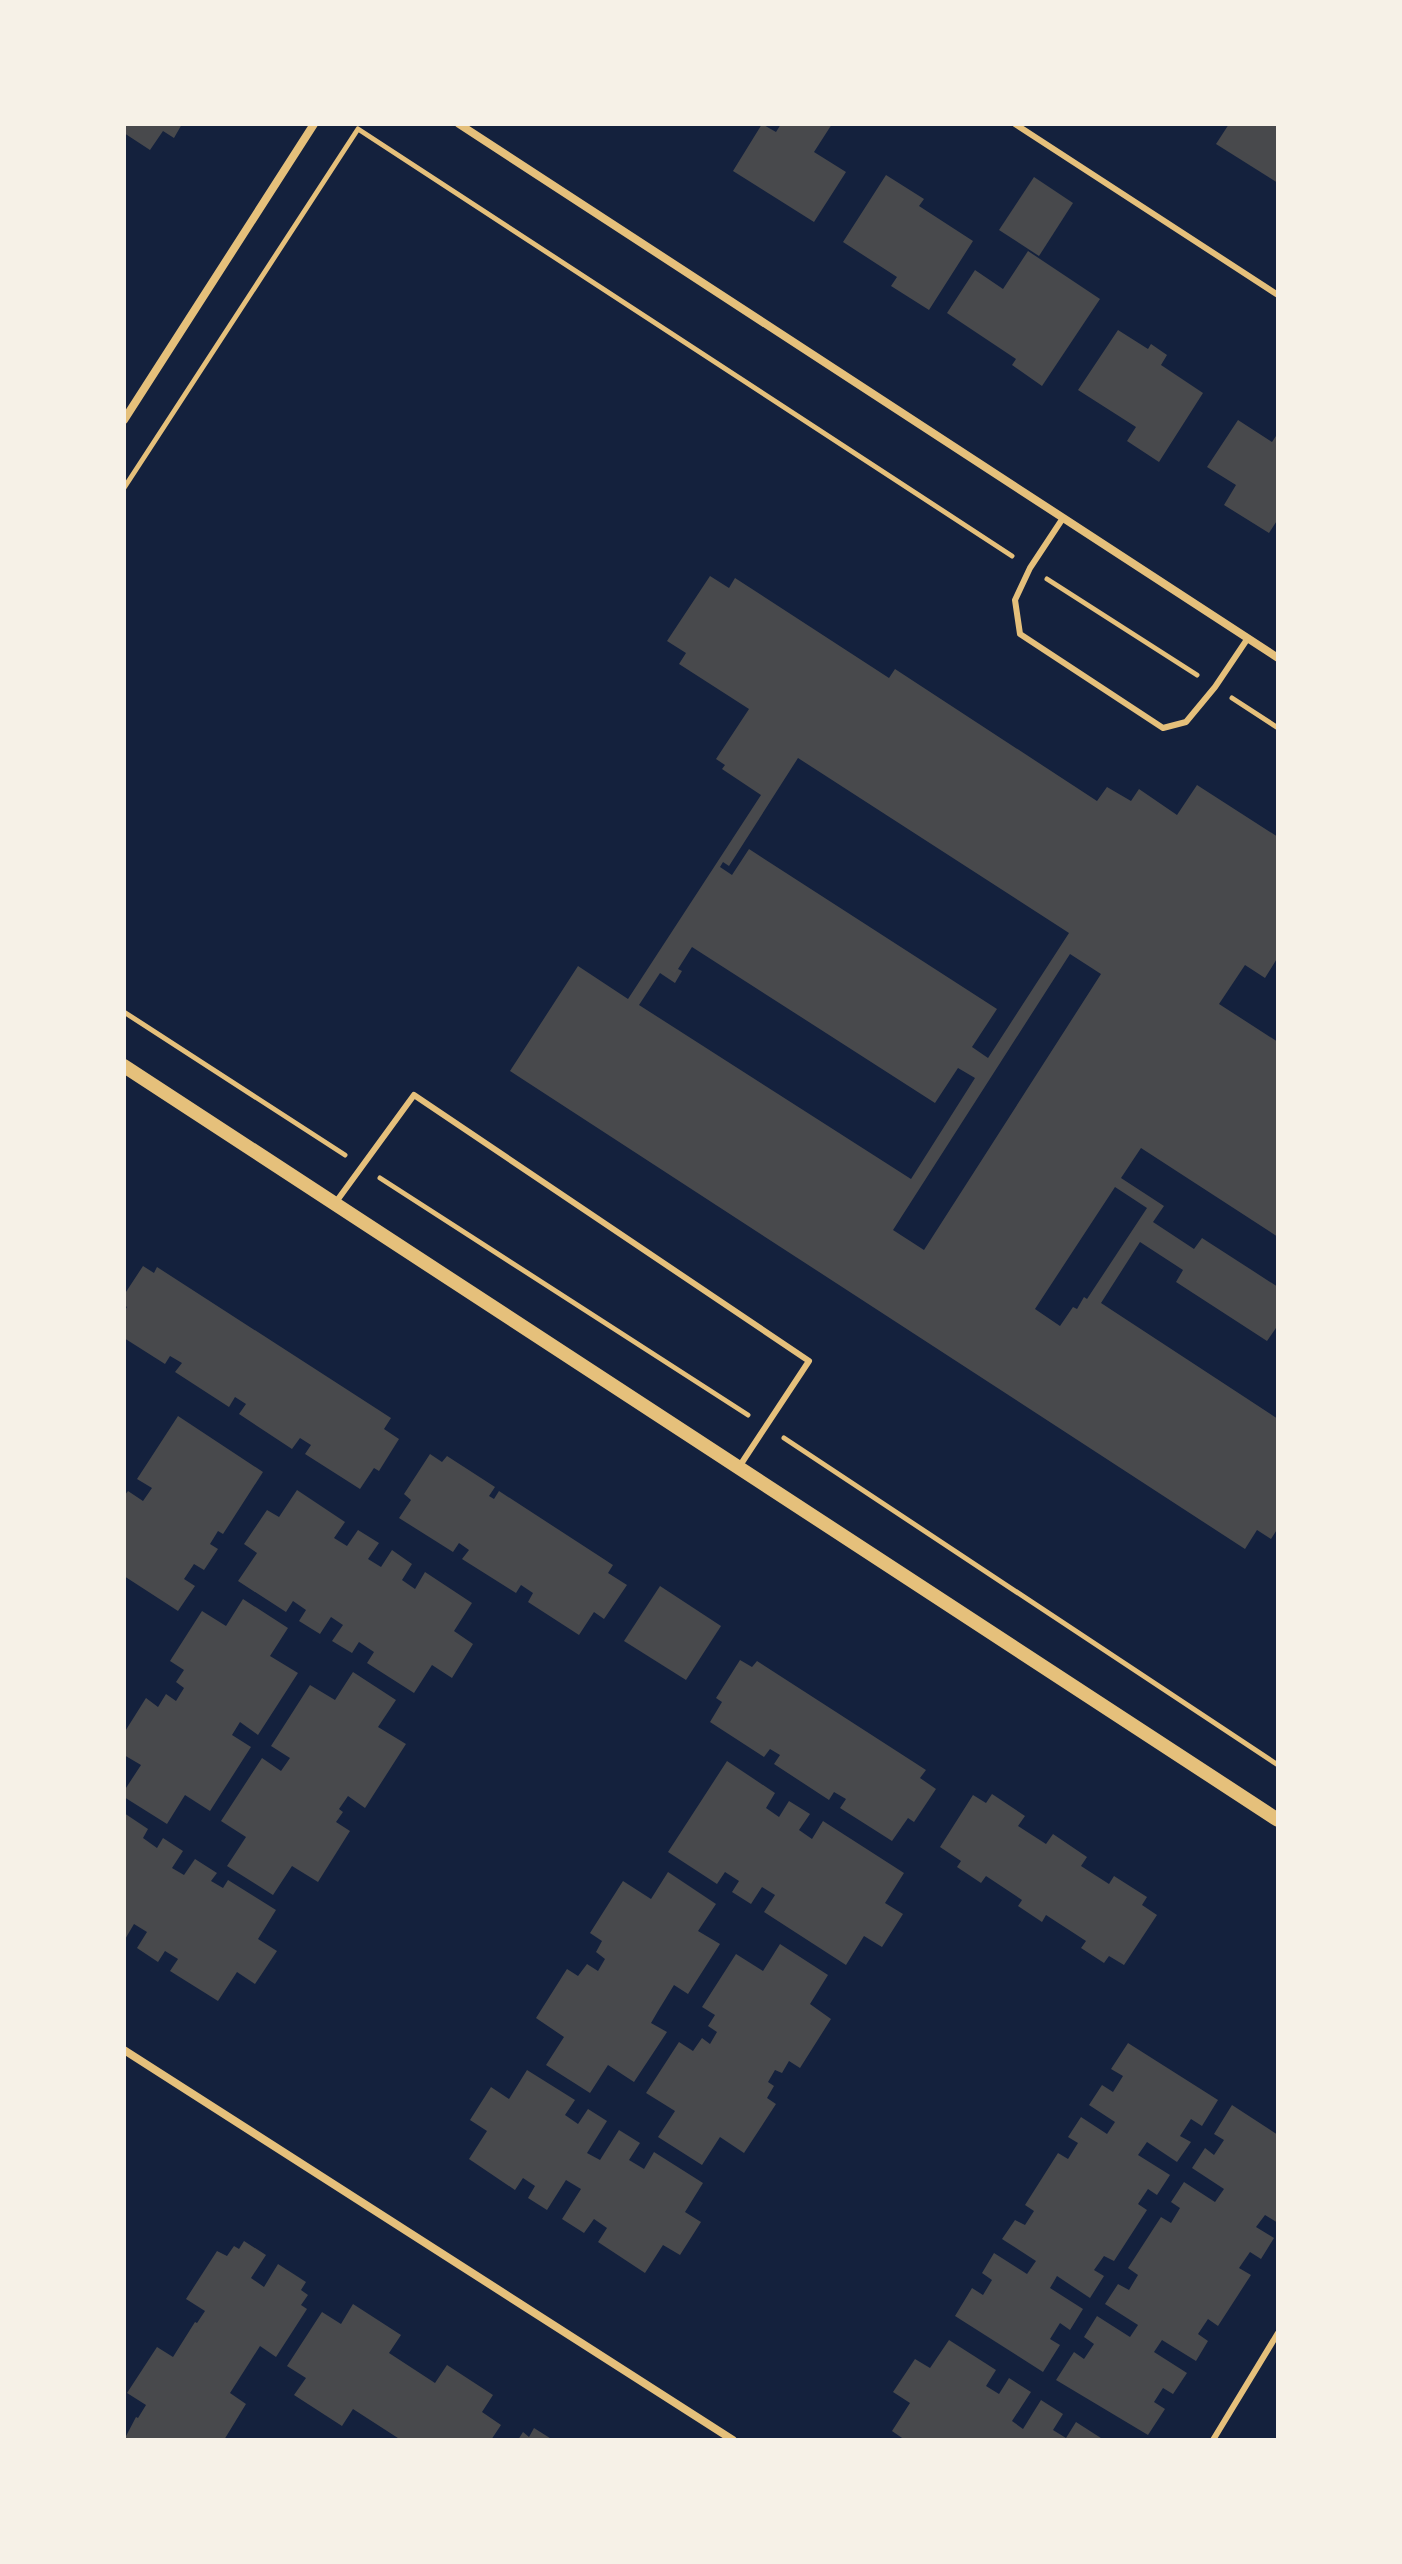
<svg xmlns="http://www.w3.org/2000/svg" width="1402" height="2564" viewBox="0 0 1402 2564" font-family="'Space Grotesk',sans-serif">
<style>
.building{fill:#48494c;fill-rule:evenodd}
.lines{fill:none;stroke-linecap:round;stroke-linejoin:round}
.path{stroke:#e5c07b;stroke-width:5}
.service{stroke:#e5c07b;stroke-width:6}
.minor{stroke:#e5c07b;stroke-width:8}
.tertiary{stroke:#e5c07b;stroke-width:14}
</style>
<rect width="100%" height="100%" fill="#14213d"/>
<g class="building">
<polygon points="124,124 182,124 174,138 163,131 150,150 124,133"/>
<polygon points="762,124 776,132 781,124 832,124 814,152 846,172 814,222 733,171"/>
<polygon points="1229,124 1278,124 1278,183 1216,144"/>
<polygon points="886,175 924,199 919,206 973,241 929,310 891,286 897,277 843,242"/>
<polygon points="1034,177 1073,203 1039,256 999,230"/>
<polygon points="1028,251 1100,299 1042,386 1012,365 1016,359 947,313 975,270 1003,289"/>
<polygon points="1118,330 1148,349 1151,344 1167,355 1161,365 1203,393 1159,462 1127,441 1136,427 1078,390"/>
<polygon points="1238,420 1272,442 1278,433 1278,519 1269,533 1224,505 1236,485 1207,467"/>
<path d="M 710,576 L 729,588 L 735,578 L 889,678 L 895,669 L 1097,801 L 1107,787 L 1131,801 L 1139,789 L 1177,815 L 1197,785 L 1278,837 L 1278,957 L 1265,978 L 1245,965 L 1219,1004 L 1278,1042 L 1278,1237 L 1141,1148 L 1121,1178 L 1164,1206 L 1153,1222 L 1194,1249 L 1202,1238 L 1278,1287 L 1278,1325 L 1267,1341 L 1176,1282 L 1183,1270 L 1140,1242 L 1101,1303 L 1278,1419 L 1278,1528 L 1271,1539 L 1257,1530 L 1245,1549 L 510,1071 L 578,966 L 628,999 L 761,795 L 722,769 L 725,765 L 716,759 L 749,709 L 679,664 L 686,653 L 667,641 ZM 798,758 L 1069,933 L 988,1058 L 972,1047 L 997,1009 L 749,849 L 732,875 L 720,867 L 723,862 L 729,866 ZM 692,947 L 935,1103 L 958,1068 L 975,1078 L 911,1179 L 639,1005 L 660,973 L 675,983 L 682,971 L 678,969 ZM 1070,954 L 1101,974 L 924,1250 L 893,1230 ZM 1115,1187 L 1147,1208 L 1087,1299 L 1084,1297 L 1077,1309 L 1073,1307 L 1060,1326 L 1035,1309 Z"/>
<polygon points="143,1266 154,1273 157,1267 391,1418 384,1429 399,1439 379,1471 374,1468 360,1489 305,1454 311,1445 300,1438 292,1449 239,1414 246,1404 235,1397 229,1407 175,1372 182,1363 170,1356 165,1364 124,1338 124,1312 127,1307 124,1305 124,1295"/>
<polygon points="178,1416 263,1472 223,1534 218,1531 210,1544 218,1549 204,1570 194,1564 184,1579 195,1586 178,1611 124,1576 124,1496 128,1491 143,1501 152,1488 137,1479"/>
<polygon points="430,1454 442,1462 447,1456 495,1487 489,1496 494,1499 499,1491 613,1565 608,1573 627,1585 604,1619 594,1612 579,1635 528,1602 533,1593 521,1585 516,1593 462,1559 469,1550 459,1543 453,1552 399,1518 411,1500 404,1494"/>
<polygon points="297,1490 345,1522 334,1538 347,1546 358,1530 379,1543 368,1559 381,1567 392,1550 412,1564 402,1580 415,1589 425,1572 472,1603 454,1631 473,1644 452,1678 432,1665 414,1693 367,1663 374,1652 359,1642 352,1653 332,1641 343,1625 331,1617 320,1634 299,1621 306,1610 293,1601 286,1612 238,1581 257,1553 244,1544 267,1510 279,1517"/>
<polygon points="660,1586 721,1626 686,1680 624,1641"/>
<polygon points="243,1599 288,1628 270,1656 298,1673 258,1735 240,1722 232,1735 251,1747 210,1811 185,1795 167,1824 124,1797 124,1791 141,1765 124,1755 124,1733 146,1698 158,1707 166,1694 176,1701 184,1688 176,1682 184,1670 170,1661 202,1611 226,1626"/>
<polygon points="740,1660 752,1667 757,1661 926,1770 920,1778 936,1789 914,1822 908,1818 892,1841 840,1808 846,1799 834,1792 829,1800 774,1764 780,1755 770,1749 764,1757 710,1722 722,1702 716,1698"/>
<polygon points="353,1672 396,1700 378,1727 406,1744 365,1808 348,1796 339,1809 343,1812 336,1822 350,1831 318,1882 292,1866 273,1895 227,1866 246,1837 221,1821 262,1758 281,1771 290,1758 271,1746 310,1685 335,1700"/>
<polygon points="727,1761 775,1793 766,1808 779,1817 789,1801 810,1814 799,1830 812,1839 823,1821 904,1873 885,1903 903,1914 882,1947 864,1936 846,1965 764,1912 775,1895 762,1887 751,1904 732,1892 739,1881 725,1872 717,1884 668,1852"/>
<polygon points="992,1794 1025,1816 1018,1826 1046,1844 1053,1834 1087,1857 1081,1866 1109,1884 1114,1876 1147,1897 1142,1905 1157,1915 1124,1965 1109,1956 1104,1963 1081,1948 1086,1941 1046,1915 1042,1922 1018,1906 1022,1900 986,1876 981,1883 957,1867 961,1861 940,1847 973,1795 986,1803"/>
<polygon points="124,1813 148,1829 143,1838 157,1848 163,1838 183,1851 172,1868 184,1875 195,1859 217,1873 211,1881 223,1888 228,1880 276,1910 258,1939 277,1951 255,1984 237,1972 218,2001 170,1971 178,1959 165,1951 158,1962 137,1948 147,1932 134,1924 124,1941"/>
<polygon points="668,1872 716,1904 698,1931 720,1944 688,1994 674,1985 658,2011 651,2023 667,2032 634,2082 608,2065 590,2093 546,2065 564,2037 536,2018 567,1969 578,1976 587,1964 598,1971 605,1959 596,1952 602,1941 590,1933 623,1881 651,1899"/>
<polygon points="780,1944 828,1975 810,2004 831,2019 800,2068 789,2061 782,2073 775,2070 768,2082 774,2086 767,2098 776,2104 744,2153 720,2137 702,2165 658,2137 675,2111 646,2093 679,2042 693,2051 702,2038 710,2044 717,2032 708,2026 715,2015 702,2007 736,1954 763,1971"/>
<polygon points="1128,2043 1218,2100 1202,2126 1191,2119 1180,2136 1191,2142 1177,2162 1147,2142 1138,2155 1170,2175 1157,2195 1148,2189 1138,2204 1147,2210 1114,2261 1104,2256 1094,2270 1104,2276 1090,2298 1057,2276 1050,2288 1083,2309 1070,2330 1060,2323 1050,2339 1060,2345 1043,2372 955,2316 972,2288 983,2295 992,2280 982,2273 994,2253 1027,2274 1036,2261 1002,2239 1015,2220 1025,2225 1034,2211 1025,2205 1058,2153 1068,2159 1078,2143 1068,2137 1081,2117 1107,2134 1115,2122 1089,2105 1102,2085 1113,2092 1123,2076 1111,2069"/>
<polygon points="527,2070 575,2100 565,2115 578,2124 588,2109 607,2121 587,2153 600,2160 619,2130 640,2143 629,2160 644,2169 654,2152 703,2183 685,2212 701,2222 680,2255 663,2245 645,2273 598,2242 607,2228 594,2219 584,2233 562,2219 581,2189 566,2180 547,2210 528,2198 535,2186 523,2178 515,2190 469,2159 487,2131 470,2120 491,2087 509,2099"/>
<polygon points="1232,2105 1278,2135 1278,2223 1265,2215 1256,2227 1274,2238 1261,2259 1250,2252 1239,2268 1251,2275 1218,2326 1208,2319 1198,2334 1208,2341 1196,2361 1162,2340 1154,2352 1187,2373 1173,2394 1163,2388 1154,2402 1165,2409 1148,2435 1056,2380 1074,2352 1084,2359 1094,2344 1084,2337 1097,2316 1130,2337 1138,2325 1105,2304 1118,2284 1129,2290 1138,2275 1128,2268 1161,2217 1171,2223 1180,2208 1171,2202 1184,2182 1215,2202 1224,2189 1192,2168 1205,2148 1214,2155 1224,2140 1214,2134"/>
<polygon points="244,2241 266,2255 251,2278 264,2287 278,2264 306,2282 301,2290 308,2295 301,2305 307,2309 276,2357 260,2346 230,2393 246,2404 224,2440 124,2440 136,2417 138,2418 146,2405 127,2393 157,2347 173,2357 195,2322 197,2323 205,2311 186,2299 217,2251 227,2256 234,2246 239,2249"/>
<polygon points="353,2304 401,2335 389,2353 435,2383 447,2365 493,2395 482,2412 501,2425 491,2440 401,2440 353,2409 342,2426 294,2395 306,2378 287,2366 322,2312 341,2324"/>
<polygon points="949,2340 996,2370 986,2386 999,2394 1009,2378 1031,2392 1012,2421 1023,2429 1041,2400 1063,2414 1053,2430 1066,2438 1076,2422 1104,2440 905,2440 892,2431 910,2403 893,2392 915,2359 930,2368"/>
<polygon points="534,2428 553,2440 518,2440 523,2432 529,2437"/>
</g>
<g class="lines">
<g class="path">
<polyline points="124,488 358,129 1012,556"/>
<polyline points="1047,579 1197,675"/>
<polyline points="1232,698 1278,728"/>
<polyline points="124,1012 345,1155"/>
<polyline points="380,1178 748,1415"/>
<polyline points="784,1438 1278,1765"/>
</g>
<g class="service">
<polyline points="1015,124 1278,295"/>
<polyline points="1063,518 1030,568 1015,600 1020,634 1163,728 1186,722 1215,687 1248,638"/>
<polyline points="336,1202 414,1095 809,1361 739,1467"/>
<polyline points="1213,2440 1278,2333"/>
</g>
<g class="minor">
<polyline points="459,124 1278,658"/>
<polyline points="124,420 314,124"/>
<polyline points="124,2050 733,2440"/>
</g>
<polyline class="tertiary" points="124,1066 1278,1820"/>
</g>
<rect width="1402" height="2564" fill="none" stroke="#f6f1e7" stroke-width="252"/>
</svg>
